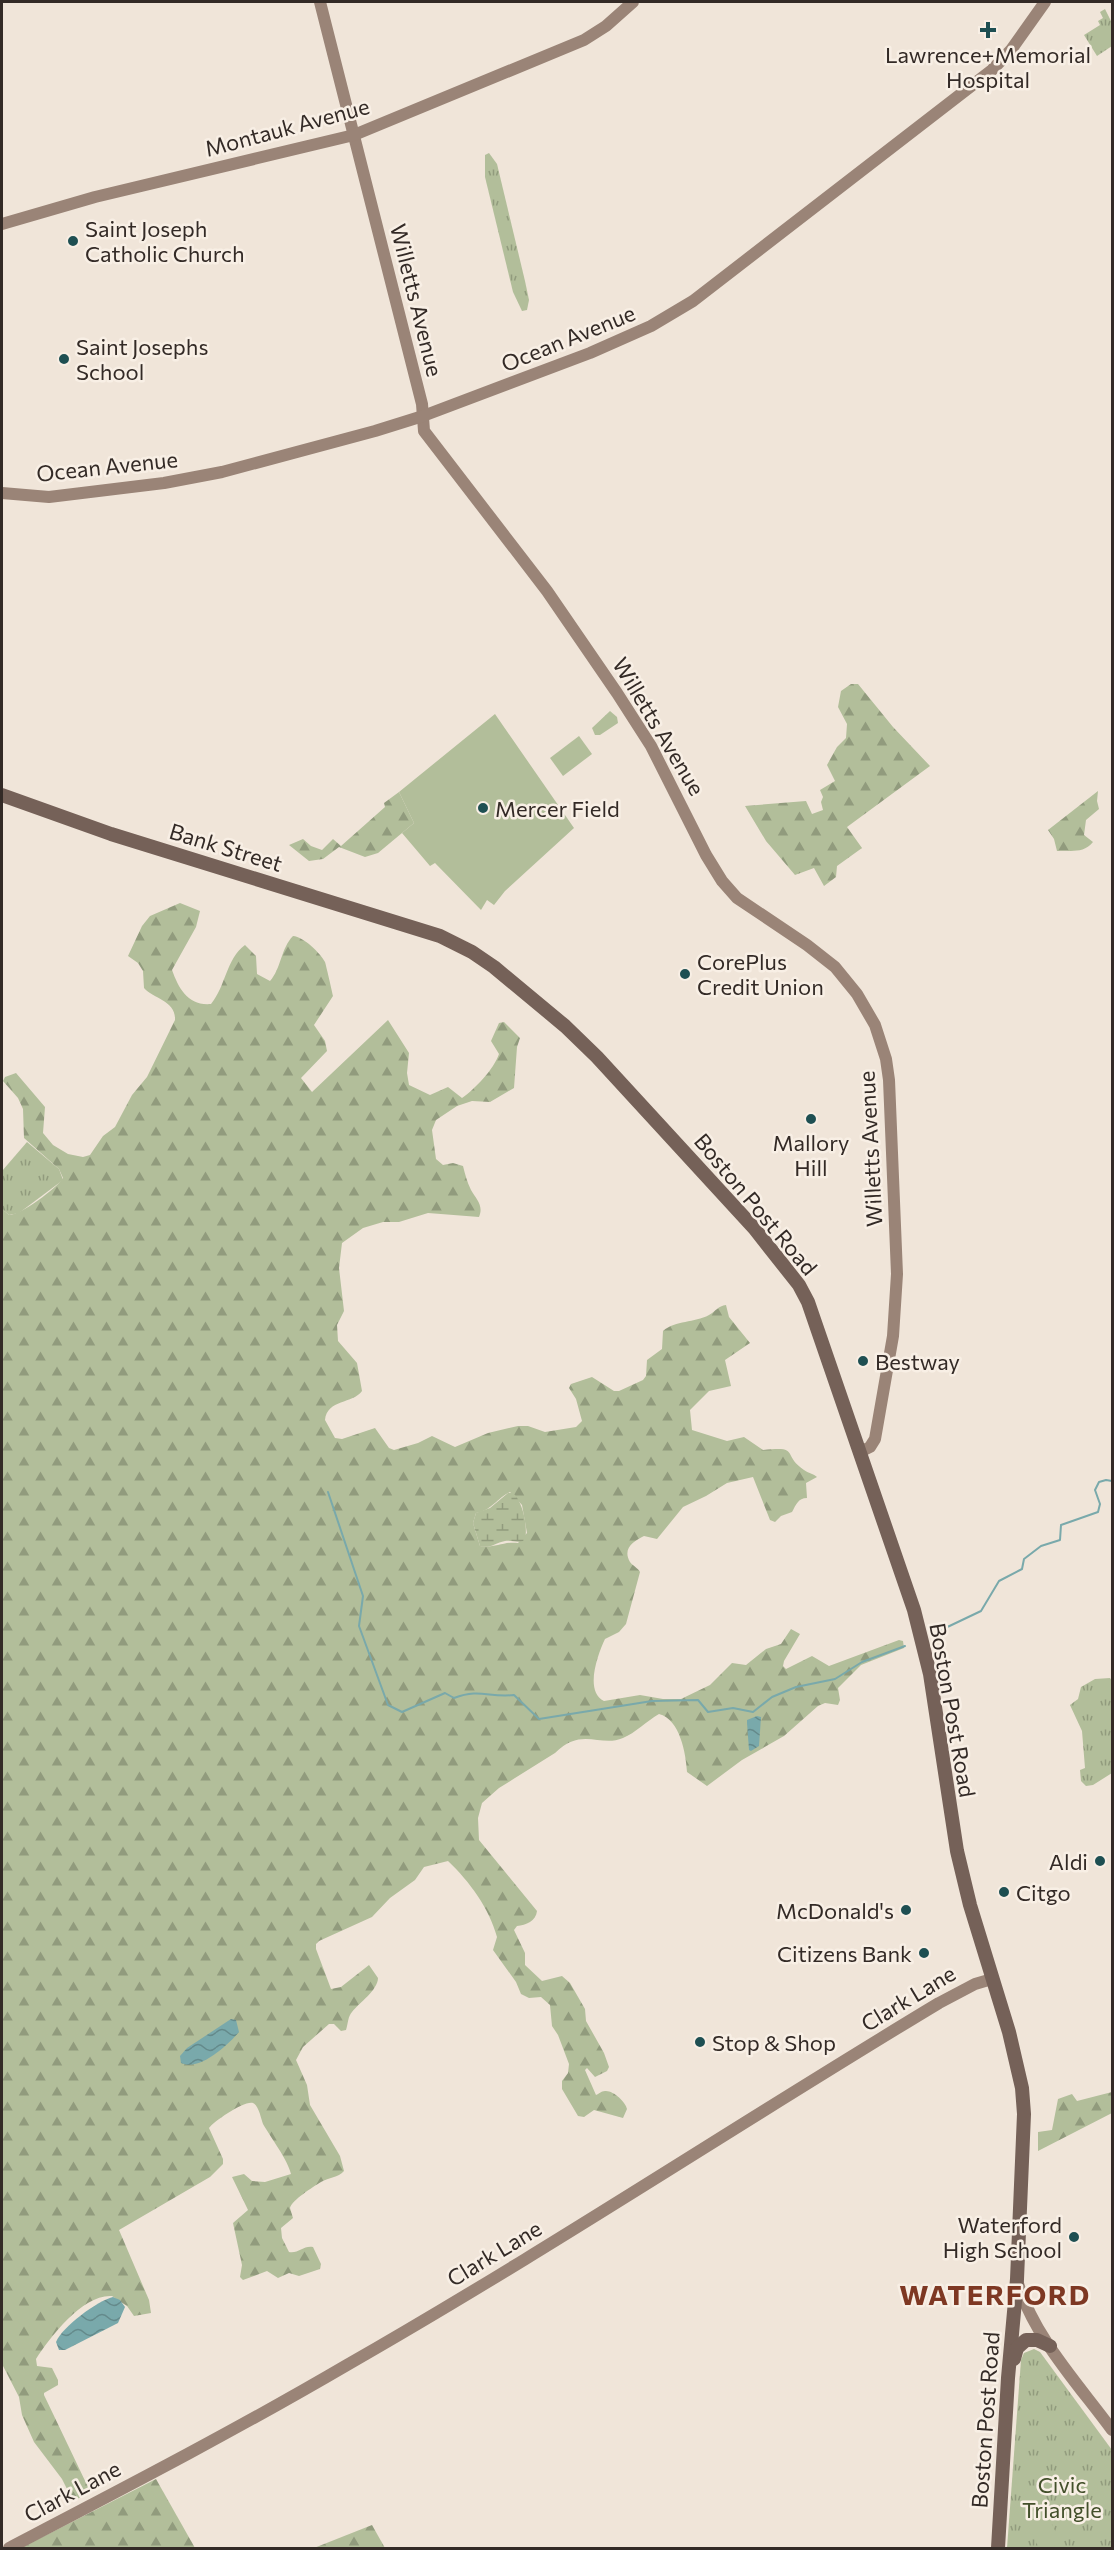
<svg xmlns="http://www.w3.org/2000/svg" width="1114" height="2550" viewBox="0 0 1114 2550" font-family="Commissioner,sans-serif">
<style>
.grass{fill:url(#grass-tufts)}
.forest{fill:url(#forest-firs);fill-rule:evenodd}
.wetland{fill:url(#wetland-marsh)}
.pitch{fill:#b2be9a}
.water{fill:url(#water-waves)}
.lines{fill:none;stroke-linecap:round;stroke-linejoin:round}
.stream{stroke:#79a9ab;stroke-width:2}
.secondary{stroke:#9a8477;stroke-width:12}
.primary{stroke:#756158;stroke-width:14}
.poi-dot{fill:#1e4f52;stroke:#f8efe5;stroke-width:2}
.labels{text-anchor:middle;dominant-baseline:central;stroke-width:5;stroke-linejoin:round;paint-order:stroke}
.poi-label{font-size:22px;fill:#332a26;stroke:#f8efe5;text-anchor:start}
.street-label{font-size:22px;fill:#332a26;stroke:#f8efe5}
.park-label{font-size:22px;fill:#43502b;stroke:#f8efe5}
.district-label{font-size:28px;font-weight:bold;letter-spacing:1.5px;fill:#7e3823;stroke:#f8efe5}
</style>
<defs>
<pattern id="grass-tufts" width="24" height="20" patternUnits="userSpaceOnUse" patternTransform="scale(1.5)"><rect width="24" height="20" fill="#b2be9a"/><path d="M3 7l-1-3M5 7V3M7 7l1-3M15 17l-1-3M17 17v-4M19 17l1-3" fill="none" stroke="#919b7d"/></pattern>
<pattern id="forest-firs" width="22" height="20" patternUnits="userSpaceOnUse" patternTransform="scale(1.5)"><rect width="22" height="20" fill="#b2be9a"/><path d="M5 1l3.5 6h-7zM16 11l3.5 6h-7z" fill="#919b7d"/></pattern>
<pattern id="wetland-marsh" width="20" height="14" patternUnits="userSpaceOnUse" patternTransform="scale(1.5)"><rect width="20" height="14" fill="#b2be9a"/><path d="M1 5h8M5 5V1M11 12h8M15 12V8" fill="none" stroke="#919b7d"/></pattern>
<pattern id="water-waves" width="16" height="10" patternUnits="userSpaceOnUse" patternTransform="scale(1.5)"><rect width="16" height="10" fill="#79a9ab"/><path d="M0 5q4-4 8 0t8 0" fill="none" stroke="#648a8b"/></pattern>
</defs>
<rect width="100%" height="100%" fill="#f0e5d9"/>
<g class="grass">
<polygon points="1105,9 1112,23 1112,46 1097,56 1084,35 1100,25 1098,21 1103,18 1100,12"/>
<polygon points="489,153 497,164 525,281 529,300 527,310 522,311 513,292 485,177 485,155"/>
<polygon points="610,711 617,717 618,723 600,735 595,735 592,728"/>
<polygon points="27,1142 59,1169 63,1180 19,1213 9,1215 2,1209 2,1171"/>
<polygon points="1110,1678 1112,1681 1112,1773 1093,1785 1086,1786 1081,1781 1080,1770 1085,1768 1082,1731 1070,1705 1078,1699 1081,1687 1095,1679"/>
<polygon points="1034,2349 1040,2352 1112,2450 1112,2548 1007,2548 1021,2360 1024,2353"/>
</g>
<g class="forest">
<polygon points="851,684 858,684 893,727 930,766 847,827 862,848 837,866 836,877 824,886 814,868 795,875 766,841 745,806 806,801 812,814 823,810 821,802 823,797 820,790 835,781 827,765 837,747 846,738 847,724 838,707 841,691"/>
<path d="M 1098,791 L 1097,801 L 1099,809 L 1086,820 L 1084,835 L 1093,842 C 1083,854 1072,850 1057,851 L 1054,839 L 1048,830 Z"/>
<polygon points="399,792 414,823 378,853 365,857 339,847 323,859 309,861 289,845 303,839 311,846 322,850 333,839 341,846 385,807 384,803"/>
<path d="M 180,903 L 200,911 L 196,927 L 172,970 C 179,989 188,1006 211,1004 C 226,986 226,959 245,945 L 256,956 L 257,974 L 270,981 C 281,969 281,948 293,936 C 304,937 320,953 325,962 C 326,965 332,991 333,996 L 314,1025 L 325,1041 L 327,1051 L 301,1078 L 312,1092 L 388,1020 L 409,1053 L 407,1073 L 409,1085 L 430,1095 L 448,1087 L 462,1098 C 475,1089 494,1069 499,1054 L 491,1041 L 499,1023 L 504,1022 L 520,1038 L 517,1047 L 514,1088 L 490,1102 L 472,1101 L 457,1106 L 436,1120 L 432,1130 L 436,1159 L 443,1165 L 453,1163 L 463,1166 C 465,1174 467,1182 471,1190 C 476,1199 484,1205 479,1217 L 428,1213 L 399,1222 L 383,1222 L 363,1228 L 342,1243 L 339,1268 L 344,1311 L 337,1325 L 338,1341 L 357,1363 L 362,1391 C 353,1404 327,1399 325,1420 L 335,1438 L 342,1439 L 375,1428 L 389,1448 L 394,1450 L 418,1443 L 432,1436 L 455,1447 L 488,1433 L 518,1426 L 528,1426 L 545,1432 L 576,1427 L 582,1421 L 576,1399 L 569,1388 L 571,1384 L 592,1377 L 614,1391 L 619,1391 L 643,1380 L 646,1376 L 647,1360 L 662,1349 L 663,1331 C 676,1320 694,1323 709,1315 C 716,1311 718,1306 726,1305 L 729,1317 L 750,1343 L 725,1360 L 731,1386 L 709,1391 L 690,1410 L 692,1430 L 727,1441 L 744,1437 L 763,1450 C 801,1446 781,1454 804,1470 C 808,1473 814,1474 817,1477 L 806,1483 L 807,1498 C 798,1498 796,1505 792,1512 L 781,1516 L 775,1522 L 770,1520 L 753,1477 L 727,1483 L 706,1496 L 683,1507 L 657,1539 L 644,1536 C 634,1541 622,1548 630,1562 C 633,1566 638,1568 640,1572 L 626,1624 L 619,1632 L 605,1639 C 598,1654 584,1691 604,1701 L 640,1695 L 663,1699 L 681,1699 L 710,1685 L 732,1663 L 746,1665 L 766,1649 L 781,1644 L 791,1629 L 800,1634 L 784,1661 L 783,1666 L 786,1669 L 812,1656 L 829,1666 L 899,1640 L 903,1641 L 904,1648 L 861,1665 L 838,1688 L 840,1700 L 838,1705 L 825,1703 L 818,1706 L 784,1736 L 742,1760 L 707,1786 L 687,1772 C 686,1754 680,1719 659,1714 C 647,1721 635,1733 623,1738 C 600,1748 582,1726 555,1753 L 499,1788 L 482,1803 L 478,1818 L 479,1840 L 537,1911 C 536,1921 526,1925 517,1926 L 514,1930 L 525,1953 L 525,1965 L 542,1981 L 562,1976 L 570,1983 L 585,2009 L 586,2021 L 604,2053 L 609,2067 L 607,2071 L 595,2077 L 587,2068 L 585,2070 L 596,2095 C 599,2094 601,2091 605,2091 C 613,2090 626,2102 627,2109 L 623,2118 L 594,2110 L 584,2117 L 578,2116 L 562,2089 L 562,2081 L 568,2073 L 569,2064 L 558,2035 L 552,2026 L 550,2005 L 541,1997 L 529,1998 L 521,1994 L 516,1982 L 493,1950 L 497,1937 C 489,1908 470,1882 448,1861 L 424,1867 L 415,1880 L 390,1898 L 372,1917 L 319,1941 L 316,1944 L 316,1949 L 331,1989 L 341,1987 L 369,1965 L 378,1978 C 378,1990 359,2003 352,2012 C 348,2016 348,2024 346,2030 L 341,2031 L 334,2024 L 329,2024 L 303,2047 L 296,2060 L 307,2085 L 310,2105 L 340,2156 L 344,2171 C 338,2178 329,2177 321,2182 C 313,2187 292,2200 290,2208 L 293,2218 L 281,2228 L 282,2238 L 289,2252 C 298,2254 304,2245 313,2247 L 321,2264 L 320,2269 L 299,2276 L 289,2273 L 278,2278 L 267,2271 L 243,2280 L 240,2277 L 242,2265 L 233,2223 L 248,2210 L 232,2177 L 244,2174 L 252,2181 L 265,2182 L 291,2174 C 288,2160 271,2138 263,2124 C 261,2119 259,2106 253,2103 C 245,2100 214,2121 209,2128 L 223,2159 L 223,2164 L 210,2177 L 119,2230 L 149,2300 L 151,2313 L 134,2316 L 127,2306 L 112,2296 C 83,2294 50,2337 36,2359 L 37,2366 L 52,2368 L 58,2380 L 58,2385 L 44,2393 L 44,2395 L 88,2487 L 87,2494 L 73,2501 L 62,2479 L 34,2442 L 22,2415 L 19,2397 L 2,2364 L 2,1209 L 9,1215 C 21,1215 57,1188 63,1178 L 59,1169 L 24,1138 L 23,1109 L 18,1098 L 3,1081 L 5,1077 L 16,1073 L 45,1107 L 43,1133 L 53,1145 L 68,1154 L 83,1157 L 90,1155 L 103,1136 L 115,1127 L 132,1095 L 147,1077 L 175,1020 C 176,1001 154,999 144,988 L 143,971 L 138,963 L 128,956 L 142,926 L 150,916 ZM 510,1492 L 522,1505 L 527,1533 L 518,1543 C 504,1541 493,1549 480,1546 L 473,1523 L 476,1513 C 491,1511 497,1498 510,1492 Z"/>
<polygon points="1112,2092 1112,2113 1038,2151 1038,2132 1052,2130 1058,2099 1072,2094 1077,2101"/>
<polygon points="156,2479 195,2548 21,2548"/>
<polygon points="372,2525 385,2548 314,2548"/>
</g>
<path class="wetland" d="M 508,1493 L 513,1493 C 523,1502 528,1527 525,1540 C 518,1544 513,1540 505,1541 C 495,1543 490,1549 480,1546 L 473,1523 L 476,1513 L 490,1508 Z"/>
<g class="pitch">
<polygon points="495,714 574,828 505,891 494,905 487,900 481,910 435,863 430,866 402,833 414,823 399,792"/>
<polygon points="579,736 592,754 563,776 550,758"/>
<polygon points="1043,2506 1061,2543 1050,2548 1039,2548 1023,2515"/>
</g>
<g class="water">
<polygon points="757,1716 761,1717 759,1746 751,1751 749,1750 747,1723 747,1720"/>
<path d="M 231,2019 L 236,2020 L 239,2032 C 228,2045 199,2072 181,2063 L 180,2056 L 187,2048 Z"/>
<path d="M 113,2297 L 120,2300 L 125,2307 L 118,2323 L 65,2350 L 59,2350 L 56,2342 C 62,2327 97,2301 113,2297 Z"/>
</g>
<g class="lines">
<g class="stream">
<path d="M 328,1492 L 363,1596 L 359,1626 L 388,1705 L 402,1712 L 445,1693 L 454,1698 C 480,1688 489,1698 514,1695 L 539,1719 L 652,1701 L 698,1700 L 708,1712 L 733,1708 L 753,1712 L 772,1697 L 796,1687 L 835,1679 L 862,1662 L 905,1646"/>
<polyline points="939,1631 981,1611 999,1581 1022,1569 1024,1559 1041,1546 1060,1540 1061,1525 1098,1512 1100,1504 1095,1490 1099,1482 1106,1480 1112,1481"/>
</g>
<g class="secondary">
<polyline points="320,2 422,404 424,431 547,591 617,693 651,746 706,855 722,881 737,898 807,945 835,967 857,994 875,1025 886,1059 889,1080 897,1274 893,1336 875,1439 870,1447 860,1452"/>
<polyline points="2,224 95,197 354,135 584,40 606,26 633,2"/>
<polyline points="2,493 49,497 164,483 222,472 375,431 423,416 590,353 651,326 693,301 992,70 1011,50 1045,2"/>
<path d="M 1017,2280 C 1032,2335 1079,2385 1112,2430"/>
<path d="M 9,2548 C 122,2489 236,2430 347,2365 C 548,2250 741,2122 939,2003 L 975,1984 L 992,1979"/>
</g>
<g class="primary">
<polyline points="2,795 111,834 440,936 472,952 494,967 565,1026 597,1057 754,1228 799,1285 808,1302 914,1610 930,1674 957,1851 970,1905 1009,2032 1022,2088 1024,2114 1017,2279 1008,2378 998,2548"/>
<polyline points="1014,2359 1017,2348 1026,2340 1037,2340 1050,2346"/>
</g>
</g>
<g class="poi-dot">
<path d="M985 21h6v6h6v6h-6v6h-6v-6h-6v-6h6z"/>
<circle cx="73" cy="241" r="6"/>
<circle cx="64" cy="359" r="6"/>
<circle cx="483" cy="808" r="6"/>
<circle cx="685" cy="974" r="6"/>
<circle cx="811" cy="1119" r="6"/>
<circle cx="863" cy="1361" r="6"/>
<circle cx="1100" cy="1861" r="6"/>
<circle cx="1004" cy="1892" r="6"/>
<circle cx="906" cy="1910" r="6"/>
<circle cx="924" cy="1953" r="6"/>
<circle cx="700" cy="2042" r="6"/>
<circle cx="1074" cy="2237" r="6"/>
</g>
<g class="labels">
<g class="poi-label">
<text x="988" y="54" text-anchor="middle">Lawrence+Memorial<tspan x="988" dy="25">Hospital</tspan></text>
<text x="85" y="228">Saint Joseph<tspan x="85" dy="25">Catholic Church</tspan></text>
<text x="76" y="346">Saint Josephs<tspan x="76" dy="25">School</tspan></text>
<text x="495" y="808">Mercer Field</text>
<text x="697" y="961">CorePlus<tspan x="697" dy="25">Credit Union</tspan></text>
<text x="811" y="1142" text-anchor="middle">Mallory<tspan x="811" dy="25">Hill</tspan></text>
<text x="875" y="1361">Bestway</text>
<text x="1088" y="1861" text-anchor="end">Aldi</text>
<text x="1016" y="1892">Citgo</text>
<text x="894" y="1910" text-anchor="end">McDonald's</text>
<text x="912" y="1953" text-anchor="end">Citizens Bank</text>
<text x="712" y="2042">Stop &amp; Shop</text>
<text x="1062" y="2224" text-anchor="end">Waterford<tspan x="1062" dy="25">High School</tspan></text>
</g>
<g class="street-label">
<text transform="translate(287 127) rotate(-15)">Montauk Avenue</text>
<text transform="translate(417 300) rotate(76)">Willetts Avenue</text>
<text transform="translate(568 338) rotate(-22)">Ocean Avenue</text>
<text transform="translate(107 466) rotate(-6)">Ocean Avenue</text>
<text transform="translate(659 726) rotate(59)">Willetts Avenue</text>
<text transform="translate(226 847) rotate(17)">Bank Street</text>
<text transform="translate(870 1149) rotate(-93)">Willetts Avenue</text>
<text transform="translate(756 1204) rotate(50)">Boston Post Road</text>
<text transform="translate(953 1710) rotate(80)">Boston Post Road</text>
<text transform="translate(908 1998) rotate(-31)">Clark Lane</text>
<text transform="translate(494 2253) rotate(-31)">Clark Lane</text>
<text transform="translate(985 2420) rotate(-86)">Boston Post Road</text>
<text transform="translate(72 2491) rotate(-28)">Clark Lane</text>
</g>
<g class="park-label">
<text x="1062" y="2484">Civic<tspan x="1062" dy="25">Triangle</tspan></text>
</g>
<g class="district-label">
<text x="995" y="2294">WATERFORD</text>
</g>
</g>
<rect width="1114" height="2550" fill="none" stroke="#332a26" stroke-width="6"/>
</svg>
